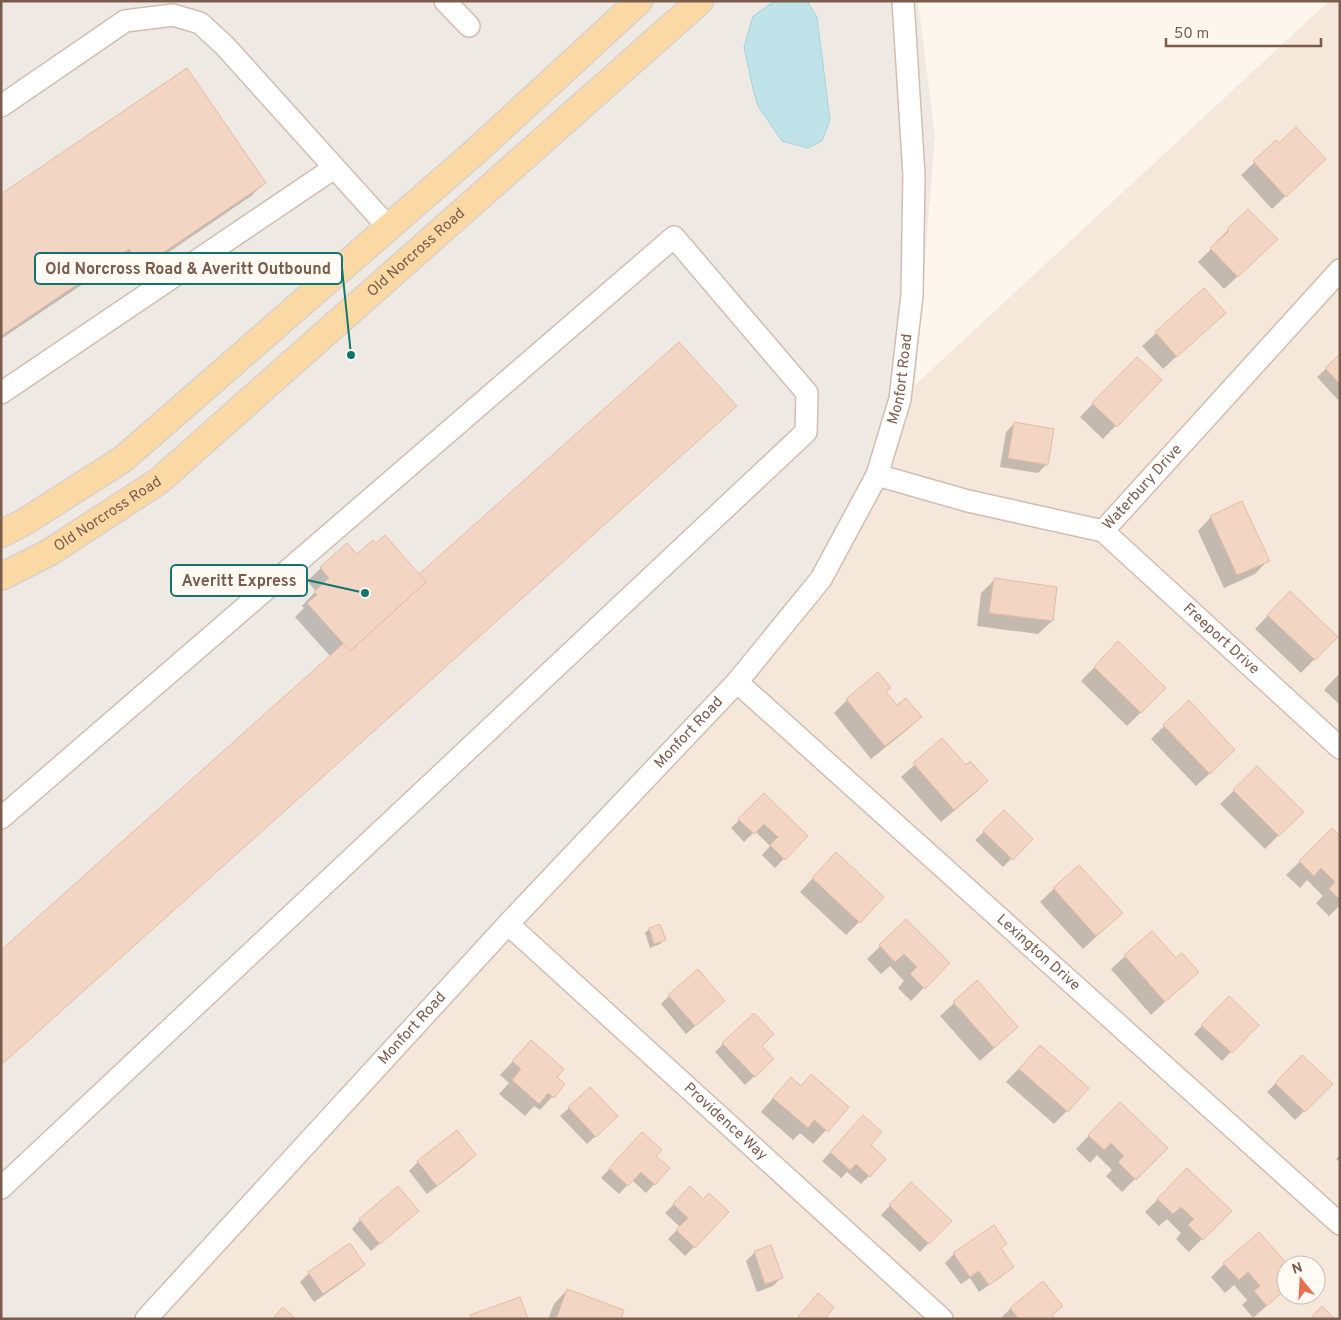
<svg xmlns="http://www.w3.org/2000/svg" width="1341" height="1320" viewBox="0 0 1341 1320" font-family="Overpass,sans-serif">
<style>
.residential{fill:#f5e8da;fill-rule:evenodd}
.industrial{fill:#efe9e4}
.water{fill:#bfe3e8;stroke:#a5d3da}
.shadow{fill:#0003}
.building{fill:#f3d5c3;stroke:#e6bba3}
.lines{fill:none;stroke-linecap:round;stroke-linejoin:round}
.minor-casing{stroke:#d1beb0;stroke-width:24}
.major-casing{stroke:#dad1cd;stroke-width:29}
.minor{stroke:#fff;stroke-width:21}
.major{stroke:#fbd9a5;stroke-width:26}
.labels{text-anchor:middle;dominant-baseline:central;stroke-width:4;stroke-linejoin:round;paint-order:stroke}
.street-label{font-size:15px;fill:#7a5c4d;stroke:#fffaf3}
.leader{fill:none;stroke:#0f766e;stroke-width:2}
.callout-dot{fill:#0f766e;stroke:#fffaf3;stroke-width:2}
.callout{fill:#fffaf3;stroke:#0f766e;stroke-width:2}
.callout-label{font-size:16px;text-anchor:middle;font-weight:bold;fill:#7a5c4d}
</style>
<rect width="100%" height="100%" fill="#fdf6ec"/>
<path class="residential" d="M 1329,1 L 1340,1 L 1340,1319 L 153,1319 L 811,589 L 915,385 ZM 1286,1265 L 1316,1265 L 1316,1295 L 1286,1295 Z"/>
<polygon class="industrial" points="1,1 918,1 935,136 915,385 811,589 153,1319 1,1319"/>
<polygon class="water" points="775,1 807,1 817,17 830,120 822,141 808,148 782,141 758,106 753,89 744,47 753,16"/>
<g class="shadow">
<polygon points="1276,142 1311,172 1272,209 1241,175"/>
<polygon points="264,183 251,196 128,280 116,262 1,339 1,195"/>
<polygon points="1228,230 1263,253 1224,289 1198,262 1216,244 1215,243"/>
<polygon points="1204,290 1224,313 1163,369 1142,346"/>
<polygon points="1340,356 1340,399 1338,400 1317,377"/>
<polygon points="1137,358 1160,380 1103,439 1080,417"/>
<polygon points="1015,423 1047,464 1038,473 1000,467 1006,432"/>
<polygon points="1211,517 1268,560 1255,574 1224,588 1198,531"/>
<polygon points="347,544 357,556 376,545 419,576 331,657 295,617 304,608 302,606 316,591 307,581"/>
<polygon points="994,580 1052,621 1038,634 977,626 981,593"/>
<polygon points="1290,592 1336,637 1301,673 1255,629"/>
<polygon points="1119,642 1165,688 1127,726 1081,681"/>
<polygon points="1340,673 1340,705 1324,690"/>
<polygon points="885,692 897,707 920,717 907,730 871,759 834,713 847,700"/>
<polygon points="1164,726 1221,763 1196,786 1151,739"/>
<polygon points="942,740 966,766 987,781 974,794 941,822 901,777"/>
<polygon points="1257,768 1302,812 1265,849 1220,804"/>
<polygon points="764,795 806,836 775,868 762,855 770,846 755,831 744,842 731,828"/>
<polygon points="1004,812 1031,839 1003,867 975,840"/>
<polygon points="1332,830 1340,837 1340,905 1329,916 1316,903 1323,896 1307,880 1300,888 1286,875"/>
<polygon points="1078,866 1108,926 1083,949 1040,902"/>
<polygon points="823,867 859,922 846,935 800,892"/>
<polygon points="906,921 948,963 911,1001 898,988 904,981 890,966 881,974 867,959"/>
<polygon points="659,925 664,940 660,944 650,948 645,933 649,929"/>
<polygon points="1152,932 1176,960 1197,972 1151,1015 1111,969"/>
<polygon points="977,982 1017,1027 980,1061 940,1016"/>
<polygon points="669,996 715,1009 686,1034 661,1004"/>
<polygon points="1229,998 1257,1025 1222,1061 1194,1034"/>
<polygon points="531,1042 555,1077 564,1084 540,1110 534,1106 525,1116 499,1094 509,1083 500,1075"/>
<polygon points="723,1044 760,1047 772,1059 745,1085 715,1052"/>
<polygon points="1040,1046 1067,1111 1054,1124 1006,1082"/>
<polygon points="1302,1057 1331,1084 1295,1120 1267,1092"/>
<polygon points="801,1087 848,1107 813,1144 800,1133 793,1140 761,1112 778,1092"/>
<polygon points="1120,1104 1166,1148 1122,1192 1106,1176 1112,1170 1097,1155 1090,1163 1076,1149"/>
<polygon points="569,1108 608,1125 587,1144 560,1116"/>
<polygon points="855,1126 869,1145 869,1176 861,1184 847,1172 841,1178 822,1161"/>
<polygon points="456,1132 475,1155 466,1164 427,1194 409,1171 418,1162"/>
<polygon points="634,1142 654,1156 669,1168 646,1193 632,1180 619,1194 601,1178"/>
<polygon points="1340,1155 1340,1162 1336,1159"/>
<polygon points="1187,1170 1230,1211 1189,1252 1176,1239 1181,1233 1167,1219 1159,1226 1145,1212"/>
<polygon points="911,1184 950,1221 920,1252 881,1215"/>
<polygon points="690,1188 703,1201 728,1212 685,1256 668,1239 680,1227 665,1213"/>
<polygon points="409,1219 371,1251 352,1229 360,1220"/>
<polygon points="1005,1244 1000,1249 1012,1266 1004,1275 979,1292 970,1278 961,1284 945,1263 954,1254"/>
<polygon points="349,1245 364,1265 355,1273 314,1302 300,1282 309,1273"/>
<polygon points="755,1252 781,1278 773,1286 757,1292 746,1261"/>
<polygon points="1224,1264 1287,1265 1286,1289 1253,1318 1242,1305 1247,1300 1234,1285 1225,1293 1211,1277"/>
<polygon points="1043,1283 1051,1316 1054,1319 1003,1319 1002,1317 1010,1309"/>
<polygon points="567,1290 619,1319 548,1319 554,1304"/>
</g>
<g class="building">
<polygon points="187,68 266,183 142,267 129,249 1,336 1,194"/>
<polygon points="1296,127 1326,159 1286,197 1253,161 1276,140 1279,143"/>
<polygon points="1248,209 1278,239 1238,277 1210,248 1229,231 1227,229"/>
<polygon points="1204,288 1226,313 1177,357 1155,332"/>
<polygon points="679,342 737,406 1,1065 1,950 344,643 350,651 426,582 419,574"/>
<polygon points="1340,354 1340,384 1325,368"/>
<polygon points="1137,357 1162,380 1117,427 1092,403"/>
<polygon points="1014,422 1054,429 1048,465 1008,458"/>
<polygon points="1242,501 1270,561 1237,575 1210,516"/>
<polygon points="385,535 426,582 350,651 307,603 317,595 314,592 329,578 320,567 347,543 357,554 373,540 376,543"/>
<polygon points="994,578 1057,587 1053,621 989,613"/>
<polygon points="1290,591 1338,637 1315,660 1267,615"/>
<polygon points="1118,641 1166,688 1141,713 1094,667"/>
<polygon points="878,672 891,688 886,692 897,705 906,698 922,717 885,746 846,699"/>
<polygon points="1189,700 1235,750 1210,774 1163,725"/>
<polygon points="942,738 966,765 970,761 988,781 954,810 913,763"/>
<polygon points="1257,766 1304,812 1279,836 1233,790"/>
<polygon points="764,793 808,836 785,860 770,845 778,837 764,824 754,834 738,819"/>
<polygon points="1004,810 1033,839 1013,860 983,831"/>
<polygon points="1332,828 1340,836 1340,900 1329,889 1335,882 1321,868 1314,876 1299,861"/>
<polygon points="836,852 884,897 860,923 812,878"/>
<polygon points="1079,865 1123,913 1096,936 1053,888"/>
<polygon points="906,919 950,963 925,989 910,974 917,967 904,954 895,962 879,945"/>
<polygon points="660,924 666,940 654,944 649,928"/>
<polygon points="1152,931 1176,958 1182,953 1199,972 1165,1002 1124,955"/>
<polygon points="698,969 725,1001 695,1026 668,995"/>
<polygon points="977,980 1018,1027 994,1048 953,1002"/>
<polygon points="1229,996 1259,1025 1232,1053 1201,1025"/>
<polygon points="754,1013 774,1034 762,1046 774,1059 755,1077 722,1043"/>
<polygon points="531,1040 564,1069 557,1077 565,1084 554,1098 548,1093 539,1104 512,1080 521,1069 512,1061"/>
<polygon points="1040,1045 1089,1088 1068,1112 1019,1069"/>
<polygon points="1302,1055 1333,1084 1305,1112 1275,1083"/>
<polygon points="811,1074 849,1107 828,1132 814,1120 808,1128 773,1098 791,1077 801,1086"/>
<polygon points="590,1087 618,1116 596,1137 568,1107"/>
<polygon points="1120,1102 1168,1148 1136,1180 1118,1162 1124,1156 1111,1143 1104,1150 1088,1135"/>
<polygon points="863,1115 882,1132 871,1145 886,1159 870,1177 856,1164 850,1170 830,1152"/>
<polygon points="457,1130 476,1155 437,1186 417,1161"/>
<polygon points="642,1132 662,1150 656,1156 670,1168 655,1185 641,1172 628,1186 609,1168"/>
<polygon points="1187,1168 1232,1211 1203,1240 1188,1225 1194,1219 1181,1207 1173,1214 1157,1199"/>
<polygon points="911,1182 952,1221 929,1244 889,1205"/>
<polygon points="398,1186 419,1211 380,1244 359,1219"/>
<polygon points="690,1186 703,1199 709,1193 729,1212 695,1248 676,1230 688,1218 673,1204"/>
<polygon points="994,1225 1007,1244 1001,1248 1014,1267 989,1285 979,1271 970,1277 953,1253"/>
<polygon points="1259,1232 1288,1265 1286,1265 1286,1289 1267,1306 1254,1291 1260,1286 1248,1272 1239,1280 1223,1263"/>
<polygon points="350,1243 365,1265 323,1294 308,1272"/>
<polygon points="771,1245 783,1278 765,1284 754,1251"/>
<polygon points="1043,1281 1063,1306 1052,1315 1055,1319 1019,1319 1010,1308"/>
<polygon points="567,1289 624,1310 621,1319 556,1319"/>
<polygon points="818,1293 834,1307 825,1319 799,1319 798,1317"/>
<polygon points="520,1297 528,1319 472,1319 470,1315"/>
<polygon points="1322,1306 1335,1319 1310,1319"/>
<polygon points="283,1307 296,1319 272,1319"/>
</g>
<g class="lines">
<g class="minor-casing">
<g id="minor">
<polyline points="445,1 469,26"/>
<polyline points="1,106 125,21 173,15 200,23 224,45 389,228"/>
<polyline points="1,393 334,168"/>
<path id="s1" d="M 877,475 L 968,501 L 1103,531 L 1340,270"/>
<path id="s2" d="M 1103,531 L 1340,748"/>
<path id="s3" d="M 737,682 L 1340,1224"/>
<polyline points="1,818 674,237 807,393 806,432 1,1188"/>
<path id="s4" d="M 508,924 L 942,1319"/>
<path id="s5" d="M 146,1319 L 508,924 L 737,682 L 821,579 L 877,475 L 900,399 L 912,295 L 914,175 L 903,1"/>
</g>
</g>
<g class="major-casing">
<g id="major">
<polyline points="1,534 26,521 123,459 476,151 639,1"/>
<path id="s6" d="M 1,577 L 50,552 L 159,481 L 700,1"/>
</g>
</g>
<use href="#minor" class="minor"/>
<use href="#major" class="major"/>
</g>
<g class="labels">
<g class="street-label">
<text stroke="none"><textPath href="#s6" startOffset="529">Old Norcross Road</textPath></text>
<text stroke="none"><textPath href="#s5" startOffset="1219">Monfort Road</textPath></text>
<text stroke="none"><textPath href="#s1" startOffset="292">Waterbury Drive</textPath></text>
<text stroke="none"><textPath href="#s6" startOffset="124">Old Norcross Road</textPath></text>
<text stroke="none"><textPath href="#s2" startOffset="160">Freeport Drive</textPath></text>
<text stroke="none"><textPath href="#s5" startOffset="799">Monfort Road</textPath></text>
<text stroke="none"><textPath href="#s3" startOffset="405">Lexington Drive</textPath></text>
<text stroke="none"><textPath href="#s5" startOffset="394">Monfort Road</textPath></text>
<text stroke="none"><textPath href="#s4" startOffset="294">Providence Way</textPath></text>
</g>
</g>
<path class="leader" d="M351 355L342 268M365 593L307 580"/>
<g class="callout-dot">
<circle cx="351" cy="355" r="5"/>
<circle cx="365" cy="593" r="5"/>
</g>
<g class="callout">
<rect x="35" y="253" width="307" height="31" rx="5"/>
<rect x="171" y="565" width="136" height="31" rx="5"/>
</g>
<g class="callout-label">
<text x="188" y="274">Old Norcross Road &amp; Averitt Outbound</text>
<text x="239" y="586">Averitt Express</text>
</g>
<rect width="1341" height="1320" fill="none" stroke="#7a5c4d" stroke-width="5"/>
<g transform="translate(1301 1280) rotate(342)"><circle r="24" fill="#fffaf3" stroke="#cabbb1"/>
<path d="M0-4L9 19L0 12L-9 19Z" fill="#e76f51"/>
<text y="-8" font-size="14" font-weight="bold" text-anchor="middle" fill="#7a5c4d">N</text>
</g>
<path d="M1166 38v8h155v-8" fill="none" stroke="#7a5c4d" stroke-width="2.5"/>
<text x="1174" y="38" font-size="15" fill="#7a5c4d" stroke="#fffaf3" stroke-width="4" paint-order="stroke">50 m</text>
</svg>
